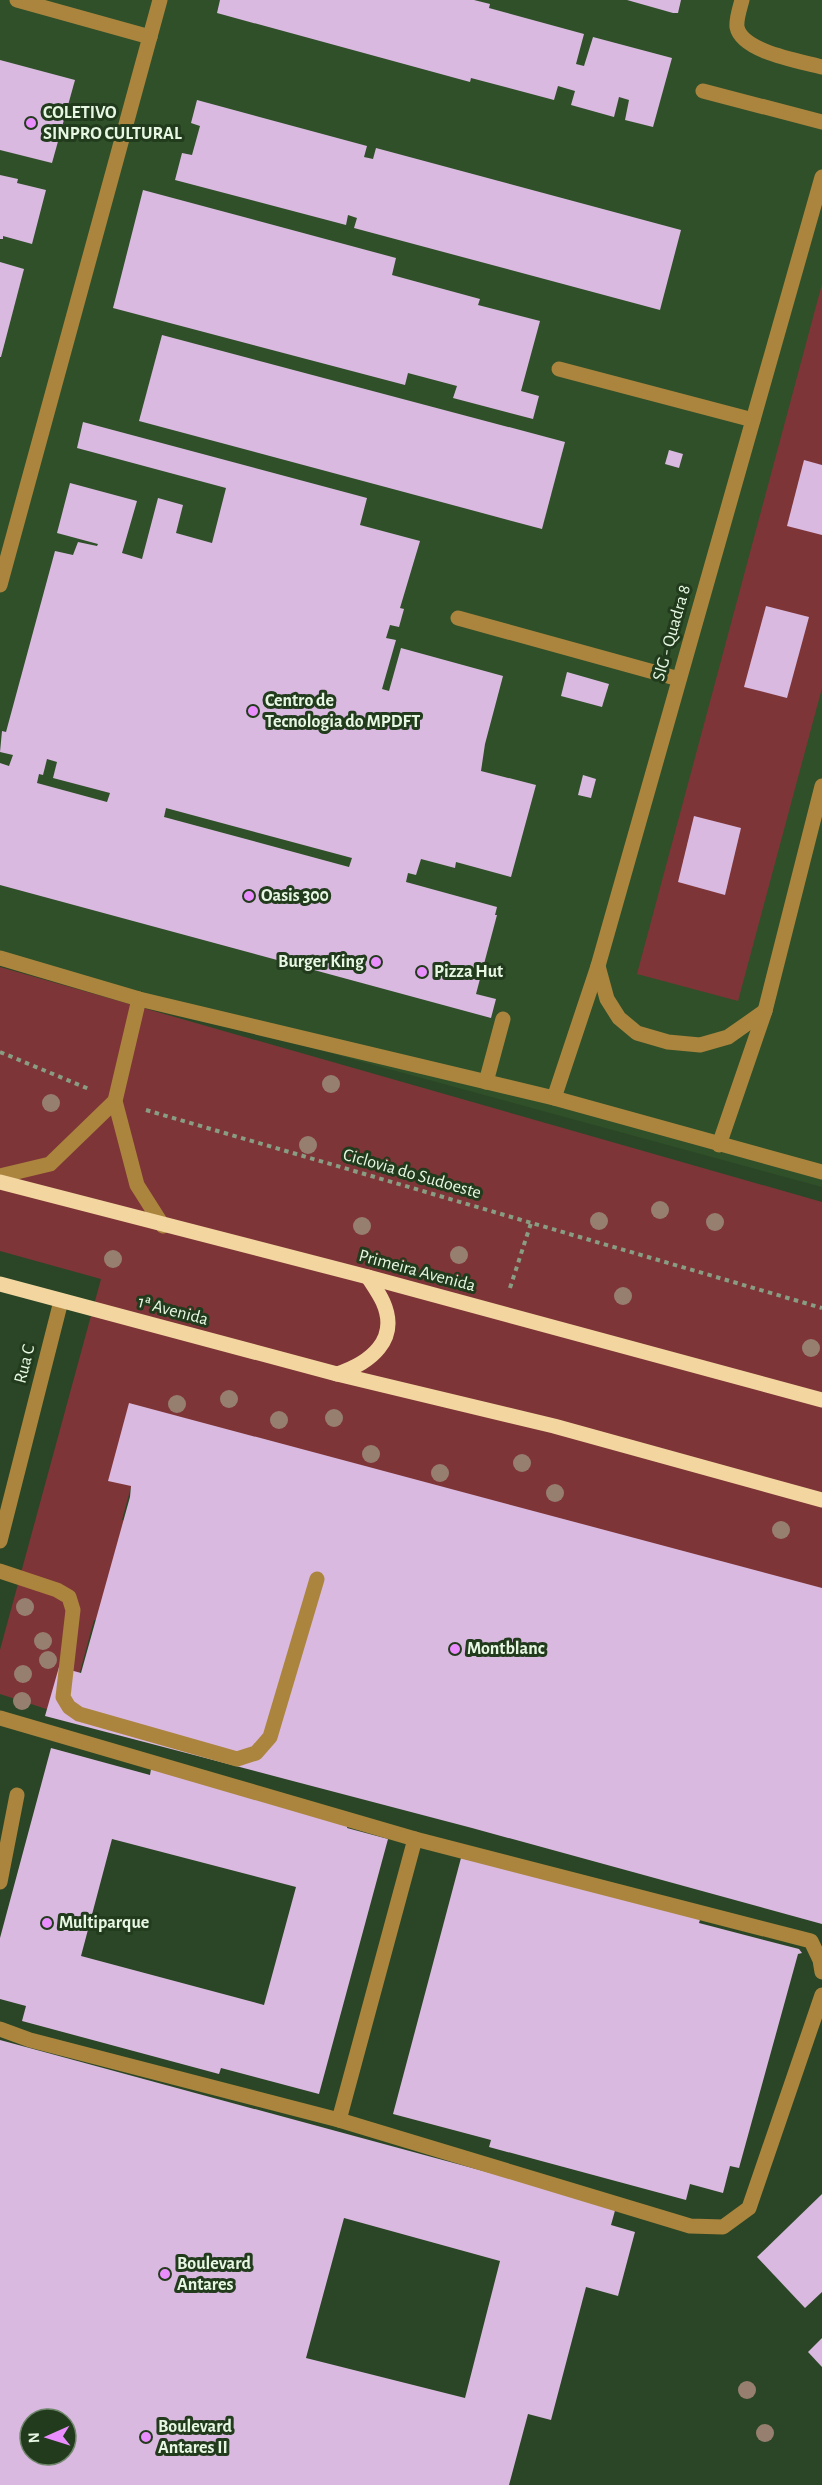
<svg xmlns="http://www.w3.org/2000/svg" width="822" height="2485" viewBox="0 0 822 2485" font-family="'Alegreya Sans',sans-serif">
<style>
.built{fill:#30502a}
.green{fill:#7e3537}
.building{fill:#d9b9df;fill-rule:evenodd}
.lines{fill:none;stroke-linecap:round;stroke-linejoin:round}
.path{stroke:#889d83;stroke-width:4;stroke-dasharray:4.5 4.5;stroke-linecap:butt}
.minor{stroke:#ab853e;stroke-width:15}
.major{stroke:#f3d5a0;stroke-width:15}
.tree{fill:#977f70}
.poi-dot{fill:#ea8dfd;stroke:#213b1c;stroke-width:2}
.labels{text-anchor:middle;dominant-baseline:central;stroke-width:6;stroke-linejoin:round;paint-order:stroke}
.poi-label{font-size:18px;font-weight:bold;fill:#e7f7e3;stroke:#213b1c;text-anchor:start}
.street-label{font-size:18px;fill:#e7f7e3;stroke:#213b1c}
</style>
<rect width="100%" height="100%" fill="#2b4626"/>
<polygon class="built" points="0,0 822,0 822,1187 0,963"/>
<g class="green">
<polygon points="822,284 822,688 738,1001 637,974"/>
<polygon points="0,967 822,1202 822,1611 142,1447 122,1520 229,1550 203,1650 94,1620 68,1716 0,1694 0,1650 101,1279 0,1251"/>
</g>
<g class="building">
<polygon points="220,0 474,0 490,4 489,8 584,34 576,64 584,66 593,37 672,58 653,127 625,120 629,100 619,97 614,117 571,105 575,91 558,86 554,100 471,78 470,82 217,13"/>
<polygon points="627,0 681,0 678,13 673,13"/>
<polygon points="0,60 75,80 52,163 0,150"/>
<polygon points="197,100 367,146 364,157 373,159 376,148 681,230 660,310 354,228 357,218 348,215 346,225 175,180 182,153 192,155 200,126 191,123"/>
<polygon points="0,175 18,179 17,183 46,190 32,244 3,236 3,239 0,239"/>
<polygon points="143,190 396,258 392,275 480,299 478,305 540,321 521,391 539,396 533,419 453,398 457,386 408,373 405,385 113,308"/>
<polygon points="0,262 24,269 1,357 0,357"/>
<polygon points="162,335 565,442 542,529 139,421"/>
<path d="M 83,422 L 367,498 L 360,525 L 420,541 L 400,608 L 404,609 L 399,627 L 390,625 L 386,638 L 396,640 L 382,689 L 389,691 L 401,648 L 503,676 L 485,744 L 481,771 L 536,785 L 511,877 L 456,862 L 455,868 L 421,859 L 416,875 L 408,873 L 406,882 L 497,907 L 495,915 L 497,915 L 476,994 L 496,999 L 491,1018 L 0,885 L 0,763 L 9,766 L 13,755 L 0,752 L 2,731 L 6,732 L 55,551 L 73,555 L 78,542 L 97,546 L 98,544 L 57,533 L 70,483 L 137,501 L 122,553 L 142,559 L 158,498 L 183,505 L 176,533 L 212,543 L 226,488 L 77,448 ZM 47,759 L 57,762 L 53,778 L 110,793 L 107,802 L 37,783 L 39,774 L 43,775 ZM 166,808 L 352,858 L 349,867 L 164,817 Z"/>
<polygon points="669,450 683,454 679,468 665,464"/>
<polygon points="804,460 822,465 822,535 787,526"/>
<polygon points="766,606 809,617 787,698 744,687"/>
<polygon points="567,672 609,684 602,707 561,696"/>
<polygon points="583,775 596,779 591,798 578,795"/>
<polygon points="694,816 741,828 725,895 678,882"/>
<polygon points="129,1403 822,1588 822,1924 472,1828 45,1716 59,1667 81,1673 130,1497 131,1486 108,1481"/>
<path d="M 51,1748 L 150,1775 L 151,1769 L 348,1822 L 347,1828 L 388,1839 L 319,2094 L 221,2068 L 219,2074 L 22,2021 L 26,2006 L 0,1999 L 0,1938 ZM 112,1839 L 296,1887 L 264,2005 L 81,1956 Z"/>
<polygon points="461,1858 701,1916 699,1923 799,1949 802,1953 798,1954 739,2168 730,2166 723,2193 690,2184 686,2200 489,2147 491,2140 393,2114"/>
<path d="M 0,2040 L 616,2207 L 611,2225 L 635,2232 L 618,2296 L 586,2287 L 551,2420 L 528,2414 L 509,2485 L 0,2485 ZM 344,2218 L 500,2261 L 465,2398 L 306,2358 ZM 30,2419 L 66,2419 L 66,2455 L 30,2455 Z"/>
<polygon points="822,2194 822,2292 805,2308 757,2257"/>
<polygon points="822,2338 822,2367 808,2352"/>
</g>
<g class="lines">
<g class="path">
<polyline points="0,1052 89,1089"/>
<polyline points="146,1110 822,1308"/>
<polyline points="510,1288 531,1223"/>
</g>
<g class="minor">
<polyline points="17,0 150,37"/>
<path d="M 742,0 C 740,8 736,19 737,27 C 742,52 800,61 822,67"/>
<polyline points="703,91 822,122"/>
<polyline points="559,369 753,420"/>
<polyline points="0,585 160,0"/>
<polyline points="458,618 679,679"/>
<polyline points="0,958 139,999 554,1098 822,1172"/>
<polyline points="598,966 607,999 619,1018 637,1033 668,1042 700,1045 728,1037 765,1011"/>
<polyline points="139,999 115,1101 137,1185 163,1226"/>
<polyline points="486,1082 503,1019"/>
<polyline points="554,1098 598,966 822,177"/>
<polyline points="719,1145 765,1011 822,786"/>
<polyline points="0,1176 50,1164 115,1101"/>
<polyline points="0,1541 61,1301"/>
<polyline points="0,1571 57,1590 69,1597 73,1610 63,1697 69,1707 79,1714 237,1759 256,1753 270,1737 317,1579"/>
<polyline points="0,1718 415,1839 339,2120 30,2040 0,2029"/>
<polyline points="415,1839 811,1941 820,1960 822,1972"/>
<polyline points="0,1882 17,1795"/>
<polyline points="339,2120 690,2226 723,2227 749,2208 822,1995"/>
</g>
<g class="major">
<polyline points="0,1182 368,1277 822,1400"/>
<polyline points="0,1284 337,1374 554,1426 822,1500"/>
<path d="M 337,1374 C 370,1363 400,1340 383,1302 C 379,1293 373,1285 368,1277"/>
</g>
</g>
<g class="tree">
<circle cx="331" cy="1084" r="9"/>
<circle cx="51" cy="1103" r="9"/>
<circle cx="308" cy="1145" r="9"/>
<circle cx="660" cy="1210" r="9"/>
<circle cx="599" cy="1221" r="9"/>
<circle cx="715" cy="1222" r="9"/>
<circle cx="362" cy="1226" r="9"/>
<circle cx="459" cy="1255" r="9"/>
<circle cx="113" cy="1259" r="9"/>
<circle cx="623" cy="1296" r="9"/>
<circle cx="811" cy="1348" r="9"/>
<circle cx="229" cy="1399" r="9"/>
<circle cx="177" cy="1404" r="9"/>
<circle cx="334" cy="1418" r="9"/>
<circle cx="279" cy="1420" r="9"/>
<circle cx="371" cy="1454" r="9"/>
<circle cx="522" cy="1463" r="9"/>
<circle cx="440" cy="1473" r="9"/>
<circle cx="555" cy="1493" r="9"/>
<circle cx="781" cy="1530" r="9"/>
<circle cx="25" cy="1607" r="9"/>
<circle cx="43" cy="1641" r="9"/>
<circle cx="48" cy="1660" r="9"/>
<circle cx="23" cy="1674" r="9"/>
<circle cx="22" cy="1701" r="9"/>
<circle cx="747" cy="2390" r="9"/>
<circle cx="765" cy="2433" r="9"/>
</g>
<g class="poi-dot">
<circle cx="31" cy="123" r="6"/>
<circle cx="253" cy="711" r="6"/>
<circle cx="249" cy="896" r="6"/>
<circle cx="376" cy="962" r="6"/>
<circle cx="422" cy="972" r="6"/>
<circle cx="455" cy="1649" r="6"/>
<circle cx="47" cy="1923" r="6"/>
<circle cx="165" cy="2274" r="6"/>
<circle cx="146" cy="2437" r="6"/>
</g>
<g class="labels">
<g class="poi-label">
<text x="43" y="113">COLETIVO<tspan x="43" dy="21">SINPRO CULTURAL</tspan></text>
<text x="265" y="701">Centro de<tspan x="265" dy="21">Tecnologia do MPDFT</tspan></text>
<text x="261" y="896">Oasis 300</text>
<text x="364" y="962" text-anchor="end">Burger King</text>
<text x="434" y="972">Pizza Hut</text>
<text x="467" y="1649">Montblanc</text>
<text x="59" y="1923">Multiparque</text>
<text x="177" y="2264">Boulevard<tspan x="177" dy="21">Antares</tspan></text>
<text x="158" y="2427">Boulevard<tspan x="158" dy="21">Antares II</tspan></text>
</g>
<g class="street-label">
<text transform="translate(672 633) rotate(-74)">SIG - Quadra 8</text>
<text transform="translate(412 1174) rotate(16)">Ciclovia do Sudoeste</text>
<text transform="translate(417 1271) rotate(15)">Primeira Avenida</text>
<text transform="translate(173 1311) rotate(15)">1ª Avenida</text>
<text transform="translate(25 1364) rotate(-76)">Rua C</text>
</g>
</g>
<g transform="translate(48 2437) rotate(267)"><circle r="28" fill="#213b1c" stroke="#70866c" stroke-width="1.5"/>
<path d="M0-4.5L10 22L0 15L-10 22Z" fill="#ea8dfd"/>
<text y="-9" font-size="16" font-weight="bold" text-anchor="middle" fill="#e7f7e3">N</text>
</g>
</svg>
